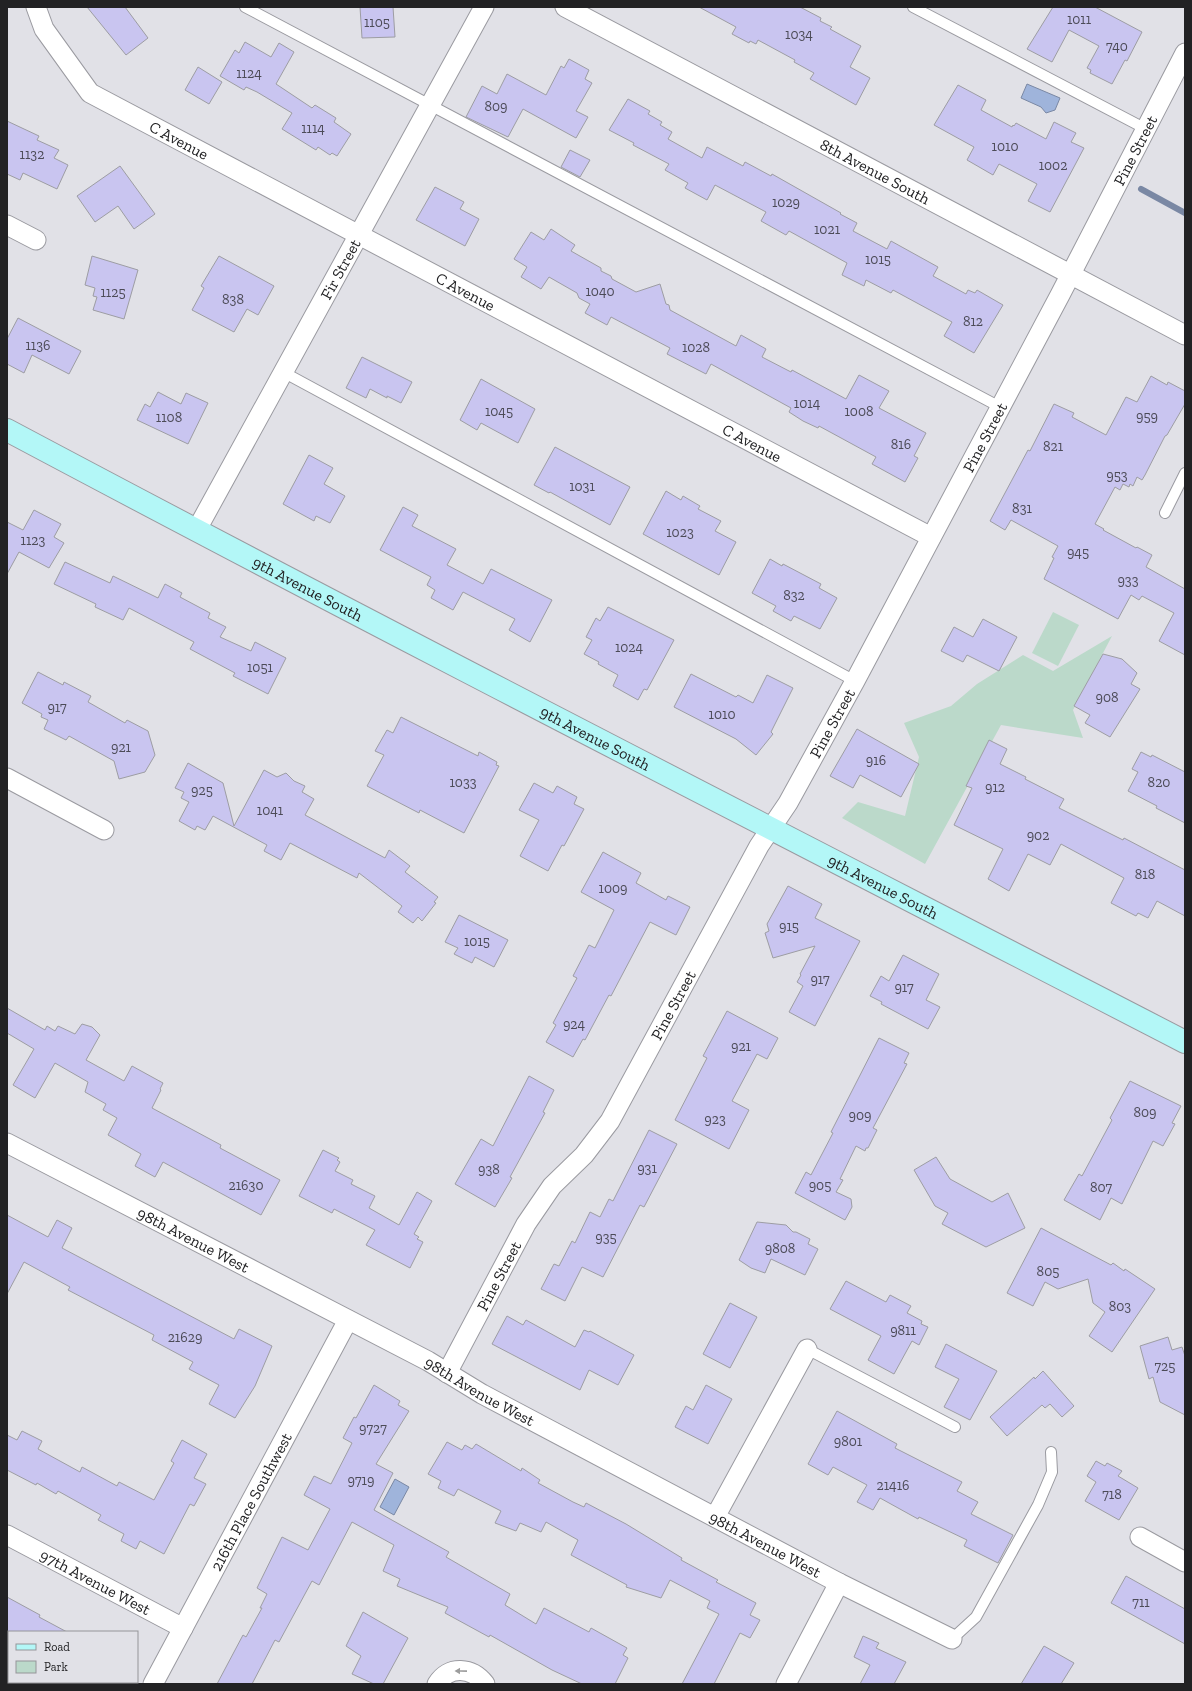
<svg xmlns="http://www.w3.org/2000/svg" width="1192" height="1691" viewBox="0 0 1192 1691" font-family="'Zilla Slab',serif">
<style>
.green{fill:#bbd9ca}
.water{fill:#9fb4db;stroke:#7a88a4}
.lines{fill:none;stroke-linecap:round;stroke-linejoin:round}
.stream{stroke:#7a88a4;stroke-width:6}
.building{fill:#c9c5f0;stroke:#9d9da3}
.lane-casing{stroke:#9a9aa0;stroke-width:12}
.street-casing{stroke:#9a9aa0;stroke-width:21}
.secondary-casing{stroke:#9a9aa0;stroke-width:24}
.lane{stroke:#fff;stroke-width:10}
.street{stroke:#fff;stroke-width:19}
.secondary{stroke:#b3f7f7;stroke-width:22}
.oneway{fill:#9c9c9c}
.labels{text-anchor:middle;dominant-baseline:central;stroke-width:3;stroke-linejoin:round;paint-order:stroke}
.number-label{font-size:14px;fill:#4c4b57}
.street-label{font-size:16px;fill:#222224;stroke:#e1e1e7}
</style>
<rect width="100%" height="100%" fill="#e1e1e7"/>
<g class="green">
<polygon points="1053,612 1079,625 1058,666 1032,653"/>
<polygon points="1112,636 1073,710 1083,738 1001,725 925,864 842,818 858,802 905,816 919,757 904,723 951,706 977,684 1023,655 1053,671"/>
</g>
<g class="water">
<polygon points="1027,84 1060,98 1055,110 1046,113 1041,107 1021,98"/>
<polygon points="395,1479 409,1487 394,1515 380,1507"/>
</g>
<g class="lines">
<polyline class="stream" points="1141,189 1185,213"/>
</g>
<g class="building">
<polygon points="87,7 125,7 148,38 126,55"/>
<polygon points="360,7 393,7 395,37 362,38"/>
<polygon points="699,7 800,7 821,18 820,21 832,27 830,29 861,46 850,67 870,78 856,105 810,79 814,73 794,62 795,60 758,40 756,44 750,41 749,43 732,34 736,27"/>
<polygon points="1053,7 1095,7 1142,32 1127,61 1125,60 1112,84 1090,73 1091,70 1087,68 1099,46 1069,30 1052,62 1027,49"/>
<polygon points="245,42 271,57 279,43 294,52 276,84 312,108 315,105 336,118 334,122 351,134 337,156 332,153 330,155 318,147 316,150 282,129 292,113 257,92 246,87 244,90 220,76 235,50 239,53"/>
<polygon points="569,59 589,70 585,79 592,83 576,111 588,117 576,138 523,109 508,137 466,117 482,86 497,94 507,74 546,95 561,66 564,68"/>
<polygon points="198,67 222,82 209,104 185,90"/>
<polygon points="958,85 986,100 981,110 1012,127 1013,125 1014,126 1016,123 1046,139 1054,122 1076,133 1071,142 1084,148 1050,212 1028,201 1037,184 999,164 993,175 967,160 974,147 934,125"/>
<polygon points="628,99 650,111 648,114 662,122 660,125 672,132 668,139 702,158 707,147 743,166 745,162 771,176 772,174 841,213 840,214 857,223 853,231 887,249 891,241 938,267 933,276 966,294 968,290 975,293 977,290 1003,305 974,353 944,336 952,322 893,290 891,293 866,280 864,286 842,275 847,263 789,231 786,235 761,221 766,212 715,185 707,200 685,188 688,183 665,170 669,164 633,145 634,143 609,130"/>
<polygon points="7,121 39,136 37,140 59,150 54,158 68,165 57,189 23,173 20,180 7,174"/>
<polygon points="570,150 590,160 580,177 561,167"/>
<polygon points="120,166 155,214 134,229 118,206 95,222 77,196"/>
<polygon points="435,187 464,202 460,209 479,219 465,246 416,220"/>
<polygon points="551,229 575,245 571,251 601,268 601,271 611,276 612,279 636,292 660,284 666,304 669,305 670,310 736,346 741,335 766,349 762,357 791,372 792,370 846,399 859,375 889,391 879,408 926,433 914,456 918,458 905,482 872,464 876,457 819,426 818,428 803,421 789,412 791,408 711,364 706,374 667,354 670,348 611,317 607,325 585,313 590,304 579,298 577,293 549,277 541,289 521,277 527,267 514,259 531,232 544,240"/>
<polygon points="92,256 138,270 124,319 93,310 97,297 93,296 95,288 85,285"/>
<polygon points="219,256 274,286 258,315 247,309 234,332 192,310 204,288 201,286"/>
<polygon points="18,318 81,351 69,374 32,355 24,373 7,364 7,339"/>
<polygon points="362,357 412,382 401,403 387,396 387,398 370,389 366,398 346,388"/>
<polygon points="1151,376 1167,385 1168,382 1185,391 1185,404 1167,435 1165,436 1145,475 1142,480 1137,477 1133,486 1130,484 1129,487 1123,484 1120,490 1115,487 1095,524 1104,529 1103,530 1136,548 1137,547 1152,555 1146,567 1185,589 1185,655 1159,641 1174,613 1142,596 1139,600 1131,595 1118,619 1044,579 1054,558 1052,557 1058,546 1011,520 1005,530 990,521 1028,450 1030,451 1054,404 1074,413 1072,417 1106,435 1126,397 1137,402"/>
<polygon points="481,379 535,409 518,443 481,423 477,430 460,420"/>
<polygon points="158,392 181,404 186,393 208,403 188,444 137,420 145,404 150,407"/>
<polygon points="555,447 630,487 610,525 550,492 549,493 534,485"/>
<polygon points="309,455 333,468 324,484 345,496 330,523 316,516 314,521 283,504"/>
<polygon points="666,491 681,500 683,496 700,506 698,509 721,521 715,531 736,542 719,575 643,534"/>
<polygon points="403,507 418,515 412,526 456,549 447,565 483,584 491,569 552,600 530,642 509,630 515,619 463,592 453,610 431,598 435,590 427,585 431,577 380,550"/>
<polygon points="34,510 61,524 54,537 64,543 49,568 19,552 7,574 7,522 23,530"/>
<polygon points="770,559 782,566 783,564 821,584 819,588 837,598 820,629 794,616 791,621 773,611 776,606 752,593"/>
<polygon points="65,562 110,583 113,576 158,598 165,584 182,593 180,597 210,613 208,618 226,627 220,637 251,651 255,642 286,658 268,694 233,676 235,673 190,649 194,642 129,608 123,620 95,607 96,604 54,584"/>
<polygon points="608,607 674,640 647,690 644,689 638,700 613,686 618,675 598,664 599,662 584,654 592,640 586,637 596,618 600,621"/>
<polygon points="983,619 1017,637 999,671 967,655 963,662 941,651 954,627 973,637"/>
<polygon points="1103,654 1122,659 1137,673 1131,684 1140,689 1110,737 1085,723 1090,715 1074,706"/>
<polygon points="38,672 63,685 64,682 91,696 88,702 125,723 127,720 148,731 155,755 145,772 119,779 114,761 69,736 66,740 44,729 48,720 41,717 42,714 22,703"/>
<polygon points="691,674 736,697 738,695 753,703 767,675 793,688 771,732 773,734 756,755 736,739 674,707"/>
<polygon points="401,717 478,756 479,752 497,762 496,765 499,766 464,833 420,810 419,813 367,786 384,755 375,751 387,730 393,733"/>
<polygon points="857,729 919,764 901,797 860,775 853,788 830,776"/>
<polygon points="989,740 1007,749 1000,764 1026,777 1025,779 1064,799 1059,808 1123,840 1124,838 1185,870 1185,916 1157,901 1148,918 1138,913 1136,916 1111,903 1124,878 1061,844 1050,865 1028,854 1009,891 988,879 1003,849 954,825 972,788 966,786"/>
<polygon points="1141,752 1151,757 1152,755 1185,772 1185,823 1156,808 1157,806 1128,791 1138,772 1132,769"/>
<polygon points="188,763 223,783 234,826 264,770 277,777 286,773 294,781 305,786 302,792 314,799 305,815 385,858 389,850 410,866 405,872 438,897 434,902 436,903 422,921 418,917 413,923 398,912 402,906 359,873 357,878 290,843 281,860 264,851 267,845 213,816 205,830 197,826 195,830 179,821 189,802 181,798 184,792 175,788"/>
<polygon points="534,783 553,793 557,786 577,797 574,804 584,809 564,846 562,845 548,871 520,856 539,820 519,810"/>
<polygon points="603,852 641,873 636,883 666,900 668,896 690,907 676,935 650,922 611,996 609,995 585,1040 583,1039 573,1057 546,1042 556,1025 553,1023 577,978 573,976 589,945 595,948 614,910 581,892"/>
<polygon points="788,886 822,904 815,918 860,941 815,1026 789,1012 803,986 797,982 801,975 800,974 815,946 773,958 765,933 769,931 767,924"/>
<polygon points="459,915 508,940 494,967 475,957 472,963 454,954 458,948 445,942"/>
<polygon points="903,955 939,974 926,1000 940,1007 928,1029 881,1004 882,1002 870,996 881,976 889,981"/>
<polygon points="7,1008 45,1030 47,1026 55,1031 58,1026 75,1034 82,1024 92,1027 100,1035 86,1060 124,1081 132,1066 163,1083 160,1089 161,1090 152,1108 221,1145 220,1148 280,1180 261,1215 163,1162 155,1177 135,1166 141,1154 108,1135 117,1118 103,1110 106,1104 85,1092 88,1082 55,1063 35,1098 13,1085 34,1049 7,1033"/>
<polygon points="727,1011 778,1038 767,1059 757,1054 732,1101 749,1110 729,1149 675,1120 707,1058 703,1056"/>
<polygon points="879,1038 909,1053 904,1063 907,1064 873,1128 877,1130 868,1148 866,1148 865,1151 856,1146 840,1179 843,1180 836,1192 851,1199 852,1207 845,1220 795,1193 806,1172 811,1175 833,1133 831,1132"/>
<polygon points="529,1076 554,1090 543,1112 545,1113 510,1177 512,1178 495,1207 455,1184 481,1139 493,1146"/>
<polygon points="1130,1081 1181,1106 1172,1123 1175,1124 1163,1146 1153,1141 1122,1204 1111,1198 1100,1220 1064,1200 1079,1174 1082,1176 1112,1120 1110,1118"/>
<polygon points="649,1130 677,1144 644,1207 640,1205 603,1277 582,1267 565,1301 541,1289 554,1264 559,1266 572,1241 575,1243 590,1212 600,1217 609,1199 613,1201"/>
<polygon points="323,1150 339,1158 337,1160 340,1162 335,1171 353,1180 351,1184 375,1196 369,1208 399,1225 417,1192 432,1201 414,1234 419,1237 417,1239 423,1242 410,1268 366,1245 375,1230 334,1209 332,1213 299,1196"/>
<polygon points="936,1157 950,1179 992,1202 1008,1193 1025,1228 986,1247 942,1224 948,1213 935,1206 914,1170"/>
<polygon points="7,1215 48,1237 57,1220 72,1228 62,1248 234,1339 239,1329 272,1346 255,1386 235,1418 209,1404 219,1385 189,1369 193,1362 152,1340 154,1335 68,1290 70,1287 24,1262 7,1294"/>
<polygon points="757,1222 786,1225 793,1232 796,1232 810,1239 808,1244 818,1249 805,1275 771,1259 765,1273 751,1268 739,1260"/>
<polygon points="1041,1228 1111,1265 1113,1263 1124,1271 1125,1269 1155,1289 1112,1352 1089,1336 1105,1312 1093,1303 1088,1279 1058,1289 1045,1282 1033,1306 1007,1293"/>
<polygon points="846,1281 886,1302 890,1295 911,1306 907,1313 922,1321 921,1324 928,1327 919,1345 912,1341 894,1374 868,1360 881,1336 830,1309"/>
<polygon points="730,1303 757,1317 730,1368 703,1354"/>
<polygon points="507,1316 523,1325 526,1320 575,1347 584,1330 589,1332 590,1331 634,1355 618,1385 589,1370 580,1390 492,1344"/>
<polygon points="1168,1337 1172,1350 1182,1347 1185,1356 1185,1415 1160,1402 1153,1377 1149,1379 1140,1346"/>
<polygon points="946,1344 997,1371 970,1420 944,1407 959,1379 935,1367"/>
<polygon points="1043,1371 1074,1406 1062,1417 1050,1404 1045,1408 1042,1405 1007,1436 990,1417 1034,1377 1035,1379"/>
<polygon points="374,1385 400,1401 398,1405 409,1411 376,1464 393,1473 374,1510 449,1552 446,1557 510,1594 505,1605 536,1624 544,1608 589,1632 591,1628 627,1648 623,1655 628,1658 615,1684 582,1684 552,1670 490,1635 489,1637 445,1613 448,1607 397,1586 400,1579 383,1571 394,1545 352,1522 319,1585 312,1581 279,1642 275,1640 252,1684 217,1684 243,1635 246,1637 262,1608 260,1608 267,1594 257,1588 282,1537 308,1550 330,1509 304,1495 314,1476 331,1484 352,1443 343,1438 354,1417 356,1418"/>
<polygon points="706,1385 732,1399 708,1444 675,1427 686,1406 693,1410"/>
<polygon points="837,1411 897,1444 895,1448 962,1482 957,1491 978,1502 971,1514 1013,1535 998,1563 964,1546 967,1540 919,1517 918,1519 880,1498 873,1510 857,1502 867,1485 833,1467 828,1475 808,1464"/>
<polygon points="22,1431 42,1441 38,1449 80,1472 82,1467 117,1486 119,1482 154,1500 174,1463 171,1461 182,1440 207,1454 194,1478 206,1484 194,1506 190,1504 164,1554 140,1541 136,1549 121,1541 124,1534 98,1520 101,1515 58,1491 56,1494 37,1483 36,1485 7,1470 7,1435 17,1440"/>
<polygon points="447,1442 462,1450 465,1445 472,1449 476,1444 521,1471 522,1468 540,1480 538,1483 573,1502 584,1507 586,1503 626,1524 682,1558 681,1560 718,1580 716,1582 756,1603 750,1615 760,1620 750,1638 740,1633 714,1684 682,1684 719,1614 707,1608 710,1601 670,1580 661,1598 626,1587 627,1585 571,1555 578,1540 546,1522 541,1532 520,1523 516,1531 495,1523 501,1511 458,1489 454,1496 438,1488 441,1481 428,1474"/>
<polygon points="1096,1461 1105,1466 1107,1463 1122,1471 1118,1476 1138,1488 1119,1520 1085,1501 1096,1482 1087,1476"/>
<polygon points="1126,1576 1185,1609 1185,1644 1111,1603"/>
<polygon points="7,1597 40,1615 39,1617 67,1632 7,1632"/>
<polygon points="363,1612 408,1638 383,1684 374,1684 352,1674 361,1656 346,1646"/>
<polygon points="863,1636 879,1643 876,1648 906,1662 894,1684 860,1684 870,1665 854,1657"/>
<polygon points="1044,1646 1074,1663 1061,1684 1021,1684"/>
</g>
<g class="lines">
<g class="lane-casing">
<g id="lane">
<polyline points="245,7 1000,407"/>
<polyline points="913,7 1146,129"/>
<polyline points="283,372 855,681"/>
<polyline points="1165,513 1185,473"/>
<polyline points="807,1349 955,1427"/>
<polyline points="952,1639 976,1617 1038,1505 1052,1472 1051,1452"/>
</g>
</g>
<g class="street-casing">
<g id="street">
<path id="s1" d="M 36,7 L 44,29 L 90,93 L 931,537"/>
<path id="s2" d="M 565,7 L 1185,335"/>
<polyline points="7,225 36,240"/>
<path id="s3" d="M 196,531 L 484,7"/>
<polyline points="7,778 104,830"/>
<path id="s4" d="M 7,1143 L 428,1361 L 482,1394 L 839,1583 L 952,1639"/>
<path id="s5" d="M 447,1373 L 526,1224 L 552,1186 L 584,1155 L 610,1121 L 759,846 L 788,803 L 855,681 L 1060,295 L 1185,53"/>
<polyline points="715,1517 807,1349"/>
<path id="s6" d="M 7,1535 L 183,1628"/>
<polyline points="1140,1537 1185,1562"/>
<path id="s7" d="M 153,1684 L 348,1320"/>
<path d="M 437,1684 C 449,1665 472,1667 485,1684"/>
<polyline points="786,1684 839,1583"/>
</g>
</g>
<g class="secondary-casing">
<g id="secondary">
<path id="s8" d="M 7,430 C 398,638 792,839 1185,1042"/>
</g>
</g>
<use href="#lane" class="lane"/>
<use href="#street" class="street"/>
<use href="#secondary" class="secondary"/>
</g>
<defs><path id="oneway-solid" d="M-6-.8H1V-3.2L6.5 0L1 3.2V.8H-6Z"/></defs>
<use class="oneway" href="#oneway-solid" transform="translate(461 1671) rotate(-179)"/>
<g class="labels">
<g class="number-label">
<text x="1079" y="19">1011</text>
<text x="377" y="22">1105</text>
<text x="799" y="34">1034</text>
<text x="1117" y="46">740</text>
<text x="249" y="73">1124</text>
<text x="496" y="106">809</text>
<text x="313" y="128">1114</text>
<text x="1005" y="146">1010</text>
<text x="32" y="154">1132</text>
<text x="1053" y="165">1002</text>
<text x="786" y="202">1029</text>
<text x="827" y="229">1021</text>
<text x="878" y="259">1015</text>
<text x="600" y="291">1040</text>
<text x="113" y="292">1125</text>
<text x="233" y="299">838</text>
<text x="973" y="321">812</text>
<text x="38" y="345">1136</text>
<text x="696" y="347">1028</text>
<text x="807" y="403">1014</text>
<text x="499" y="411">1045</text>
<text x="859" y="411">1008</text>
<text x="1147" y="416">959</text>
<text x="169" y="417">1108</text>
<text x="901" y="444">816</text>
<text x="1053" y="446">821</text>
<text x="1117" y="475">953</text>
<text x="582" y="486">1031</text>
<text x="1022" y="508">831</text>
<text x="680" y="532">1023</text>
<text x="33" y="540">1123</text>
<text x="1078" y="552">945</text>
<text x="1128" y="580">933</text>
<text x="794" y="595">832</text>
<text x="629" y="647">1024</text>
<text x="260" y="667">1051</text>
<text x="1107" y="697">908</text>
<text x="57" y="707">917</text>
<text x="722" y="714">1010</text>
<text x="121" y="747">921</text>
<text x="876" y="760">916</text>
<text x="463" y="782">1033</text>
<text x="1159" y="782">820</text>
<text x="995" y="787">912</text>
<text x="202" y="790">925</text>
<text x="270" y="810">1041</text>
<text x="1038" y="835">902</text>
<text x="1145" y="874">818</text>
<text x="613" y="888">1009</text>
<text x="789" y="926">915</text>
<text x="477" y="941">1015</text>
<text x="820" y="979">917</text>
<text x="904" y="987">917</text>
<text x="574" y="1024">924</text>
<text x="741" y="1046">921</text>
<text x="1145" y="1112">809</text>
<text x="860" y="1115">909</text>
<text x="715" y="1119">923</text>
<text x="647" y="1168">931</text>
<text x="489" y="1169">938</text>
<text x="246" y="1185">21630</text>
<text x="820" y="1185">905</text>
<text x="1101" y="1187">807</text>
<text x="606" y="1237">935</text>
<text x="780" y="1248">9808</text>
<text x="1048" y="1271">805</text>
<text x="1120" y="1306">803</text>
<text x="903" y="1330">9811</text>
<text x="185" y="1337">21629</text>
<text x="1165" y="1366">725</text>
<text x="373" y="1428">9727</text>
<text x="848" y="1441">9801</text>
<text x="361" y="1480">9719</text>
<text x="893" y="1485">21416</text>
<text x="1112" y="1494">718</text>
<text x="1141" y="1602">711</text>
</g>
<g class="street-label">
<text stroke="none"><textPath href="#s1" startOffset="203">C Avenue</textPath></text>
<text stroke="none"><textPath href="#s5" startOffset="1406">Pine Street</textPath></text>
<text stroke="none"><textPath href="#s2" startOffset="351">8th Avenue South</textPath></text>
<text stroke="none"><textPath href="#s3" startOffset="299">Fir Street</textPath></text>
<text stroke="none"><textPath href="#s1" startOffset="527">C Avenue</textPath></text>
<text stroke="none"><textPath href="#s5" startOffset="1082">Pine Street</textPath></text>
<text stroke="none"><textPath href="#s1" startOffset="851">C Avenue</textPath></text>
<text stroke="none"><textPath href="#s8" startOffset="340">9th Avenue South</textPath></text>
<text stroke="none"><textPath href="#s5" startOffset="758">Pine Street</textPath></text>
<text stroke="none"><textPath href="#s8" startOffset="664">9th Avenue South</textPath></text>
<text stroke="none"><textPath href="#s8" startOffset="988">9th Avenue South</textPath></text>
<text stroke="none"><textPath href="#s5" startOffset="434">Pine Street</textPath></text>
<text stroke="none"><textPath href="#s4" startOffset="210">98th Avenue West</textPath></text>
<text stroke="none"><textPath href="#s5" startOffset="110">Pine Street</textPath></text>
<text stroke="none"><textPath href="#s4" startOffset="534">98th Avenue West</textPath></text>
<text stroke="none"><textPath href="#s7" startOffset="207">216th Place Southwest</textPath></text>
<text stroke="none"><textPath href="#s4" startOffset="858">98th Avenue West</textPath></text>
<text stroke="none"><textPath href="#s6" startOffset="100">97th Avenue West</textPath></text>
</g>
</g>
<rect width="1192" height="1691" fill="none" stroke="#222224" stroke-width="16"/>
<rect x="8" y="1631" width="130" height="52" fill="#e1e1e7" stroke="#959599"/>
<rect x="16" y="1644" width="20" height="6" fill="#b3f7f7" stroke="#959599"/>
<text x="44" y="1651" font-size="12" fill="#222224">Road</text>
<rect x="16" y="1661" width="20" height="12" fill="#bbd9ca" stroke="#959599"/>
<text x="44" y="1671" font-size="12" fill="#222224">Park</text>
</svg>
